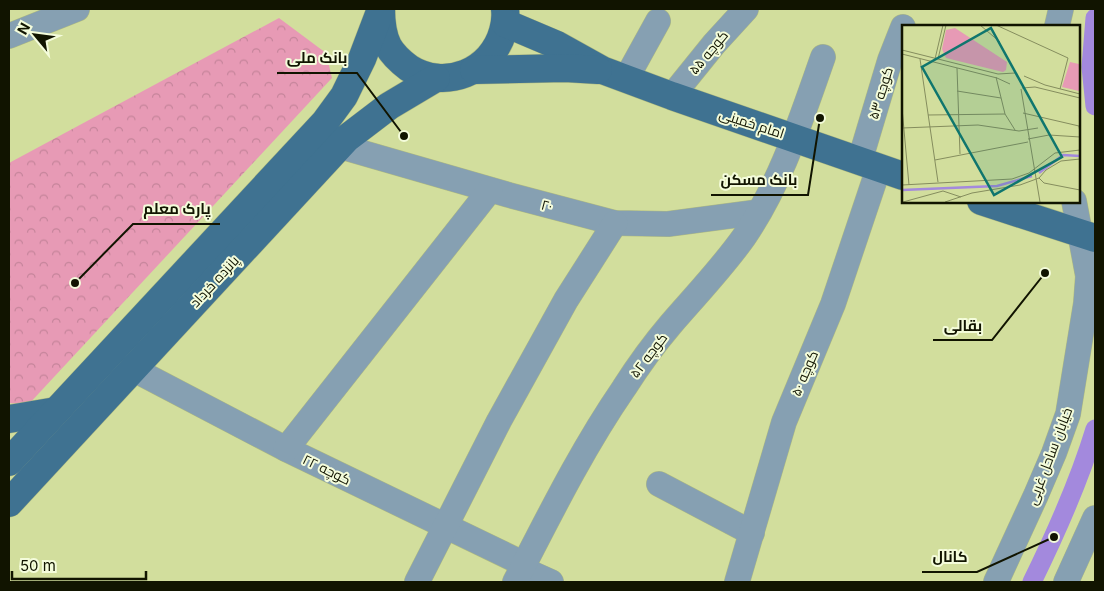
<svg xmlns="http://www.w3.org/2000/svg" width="1104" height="591" viewBox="0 0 1104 591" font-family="Inter,Cairo,sans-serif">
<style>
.forest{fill:url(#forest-crowns)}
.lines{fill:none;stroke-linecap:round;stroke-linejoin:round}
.canal{stroke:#a389dd;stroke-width:19}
.minor-casing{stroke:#afba81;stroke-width:26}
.major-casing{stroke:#afba81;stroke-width:29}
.minor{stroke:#86a0b2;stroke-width:25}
.major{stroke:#3f7291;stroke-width:28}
.labels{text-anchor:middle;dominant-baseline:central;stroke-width:4;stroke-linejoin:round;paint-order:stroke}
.street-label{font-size:14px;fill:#111400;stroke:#f4fcdb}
.inset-river{fill:none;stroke:#a389dd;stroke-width:2.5}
.inset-road{fill:none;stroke:#858d5e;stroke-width:1}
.view{fill:#0f766e;fill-opacity:0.15;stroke:#0f766e;stroke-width:2.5}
.inset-edge{fill:none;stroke:#111400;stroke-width:2.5}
.leader{fill:none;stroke:#111400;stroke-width:2}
.callout-dot{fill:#111400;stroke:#f4fcdb;stroke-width:2}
.callout-label{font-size:15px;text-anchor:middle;font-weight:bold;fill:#111400;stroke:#f4fcdb;stroke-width:4;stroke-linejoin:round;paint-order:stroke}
</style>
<defs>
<pattern id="forest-crowns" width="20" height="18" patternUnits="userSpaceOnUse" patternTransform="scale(1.25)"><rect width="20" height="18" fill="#e79ab5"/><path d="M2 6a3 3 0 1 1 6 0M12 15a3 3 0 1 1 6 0" fill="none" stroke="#c5849a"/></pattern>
</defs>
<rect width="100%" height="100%" fill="#d2de9d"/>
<polygon class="forest" points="279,18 326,53 332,78 28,405 9,403 9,163"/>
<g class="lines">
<g class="canal">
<polyline points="1095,18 1091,67 1095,106"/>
<path d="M 1032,582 C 1056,533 1079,482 1095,429"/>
</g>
<g class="minor-casing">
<g id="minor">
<polyline points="1057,26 1061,9"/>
<polyline points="9,36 77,9"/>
<polyline points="626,79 658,21"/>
<polyline points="672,96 714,44 746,9"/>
<polyline points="339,146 509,195 615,223 668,224 759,212"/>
<polyline points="860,160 890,60 903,27"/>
<polyline points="133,369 286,449 524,564"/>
<polyline points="286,449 490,190"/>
<polyline points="659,484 752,533"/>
<polyline points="522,569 551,582"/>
<polyline points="417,582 499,421 566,300 615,223"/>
<path d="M 515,582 C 549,516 582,449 624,388 C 638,366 654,344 671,324 C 696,295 722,268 744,237 C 781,183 801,119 823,57"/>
<polyline points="737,582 784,422 833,304 879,167"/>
<polyline points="996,582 1036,495 1054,453 1068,414 1086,303 1088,276 1074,201"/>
<polyline points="1066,582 1095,518"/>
</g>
</g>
<g class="major-casing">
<g id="major">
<path d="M 381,9 C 381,22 382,34 388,46 C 393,55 401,62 409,68 C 445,91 492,72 503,31 C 505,24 506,17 505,9"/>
<polyline points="505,23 557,45 602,70 672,96 903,176"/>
<polyline points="474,70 565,68 598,70"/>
<polyline points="981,201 1095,238"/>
<polyline points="9,419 56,411"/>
<polyline points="9,462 325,122 344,96 362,59 381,9"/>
<polyline points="9,503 347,138 389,106 436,78"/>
</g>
</g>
<use href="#minor" class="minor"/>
<use href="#major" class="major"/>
</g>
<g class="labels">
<g class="street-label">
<text transform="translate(708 52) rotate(-50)">کوچه ۵۵</text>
<text transform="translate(880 93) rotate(-73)">کوچه ۵۳</text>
<text transform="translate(752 123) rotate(18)">امام خمینی</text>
<text transform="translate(547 205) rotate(15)">۲۰</text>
<text transform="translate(214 281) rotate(-47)">پانزده خرداد</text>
<text transform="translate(648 355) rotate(-53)">کوچه ۵۲</text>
<text transform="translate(804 373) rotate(-67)">کوچه ۵۰</text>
<text transform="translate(1049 456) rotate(-69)">خیابان ساحل غربی</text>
<text transform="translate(327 469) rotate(26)">کوچه ۲۲</text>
</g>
</g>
<g transform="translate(902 25)">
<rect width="178" height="178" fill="#d2de9d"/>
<path d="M 53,3 L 105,37 L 104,45 L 101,47 L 44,33 L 40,24 L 44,5 ZM 168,37 L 177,39 L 177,66 L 160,62 Z" fill="#e79ab5"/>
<path class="inset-river" d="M 137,148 L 161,130 L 178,131M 0,165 L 95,161 L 130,151"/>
<path class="inset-road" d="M 78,0 L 98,17M 94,0 L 166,33 L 158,64M 0,25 L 96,49 L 113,48M 0,29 L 95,53 L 108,59M 18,34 L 36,157M 33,34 L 41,0M 36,34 L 44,0M 55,43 L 57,101M 122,51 L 143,60 L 178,69M 94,52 L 103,89 L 113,105M 120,63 L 133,62 L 178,73M 119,64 L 138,177M 55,66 L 99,73M 0,83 L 7,160M 121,88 L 177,101 L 178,108M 26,90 L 103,89M 57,101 L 58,129M 0,103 L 76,100 L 117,106 L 136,103M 126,114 L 147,110 L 178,112M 33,135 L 126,117M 137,153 L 142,158 L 178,165M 0,160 L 110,154 L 127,148 L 153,128 L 178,125M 1,177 L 41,166 L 59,172M 43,177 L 70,168 L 118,160 L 137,153 L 144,145 L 159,136 L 178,134"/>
<path class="view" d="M 89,3 L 160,132 L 92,170 L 20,42 Z"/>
<rect width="178" height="178" class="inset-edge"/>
</g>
<path class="leader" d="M404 136L357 73H277M820 118L808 195H711M75 283L133 224H220M1045 273L992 340H933M1054 537L977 572H922"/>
<g class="callout-dot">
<circle cx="404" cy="136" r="5"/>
<circle cx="820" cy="118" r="5"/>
<circle cx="75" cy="283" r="5"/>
<circle cx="1045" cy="273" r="5"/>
<circle cx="1054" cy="537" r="5"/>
</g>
<g class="callout-label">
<text x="317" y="63">بانک ملی</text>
<text x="759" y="185">بانک مسکن</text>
<text x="177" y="214">پارک معلم</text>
<text x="963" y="331">بقالی</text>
<text x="950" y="562">کانال</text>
</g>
<rect width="1104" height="591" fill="none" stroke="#111400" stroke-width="20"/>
<g transform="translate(35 35) rotate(299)" stroke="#f4fcdb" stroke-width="4" paint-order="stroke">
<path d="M0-4L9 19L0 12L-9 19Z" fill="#111400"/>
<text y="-8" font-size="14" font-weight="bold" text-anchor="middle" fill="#111400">N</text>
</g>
<path d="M12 571v8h134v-8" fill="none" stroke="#111400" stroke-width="2.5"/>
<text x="20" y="571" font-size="15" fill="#111400" stroke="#f4fcdb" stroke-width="4" paint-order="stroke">50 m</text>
</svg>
